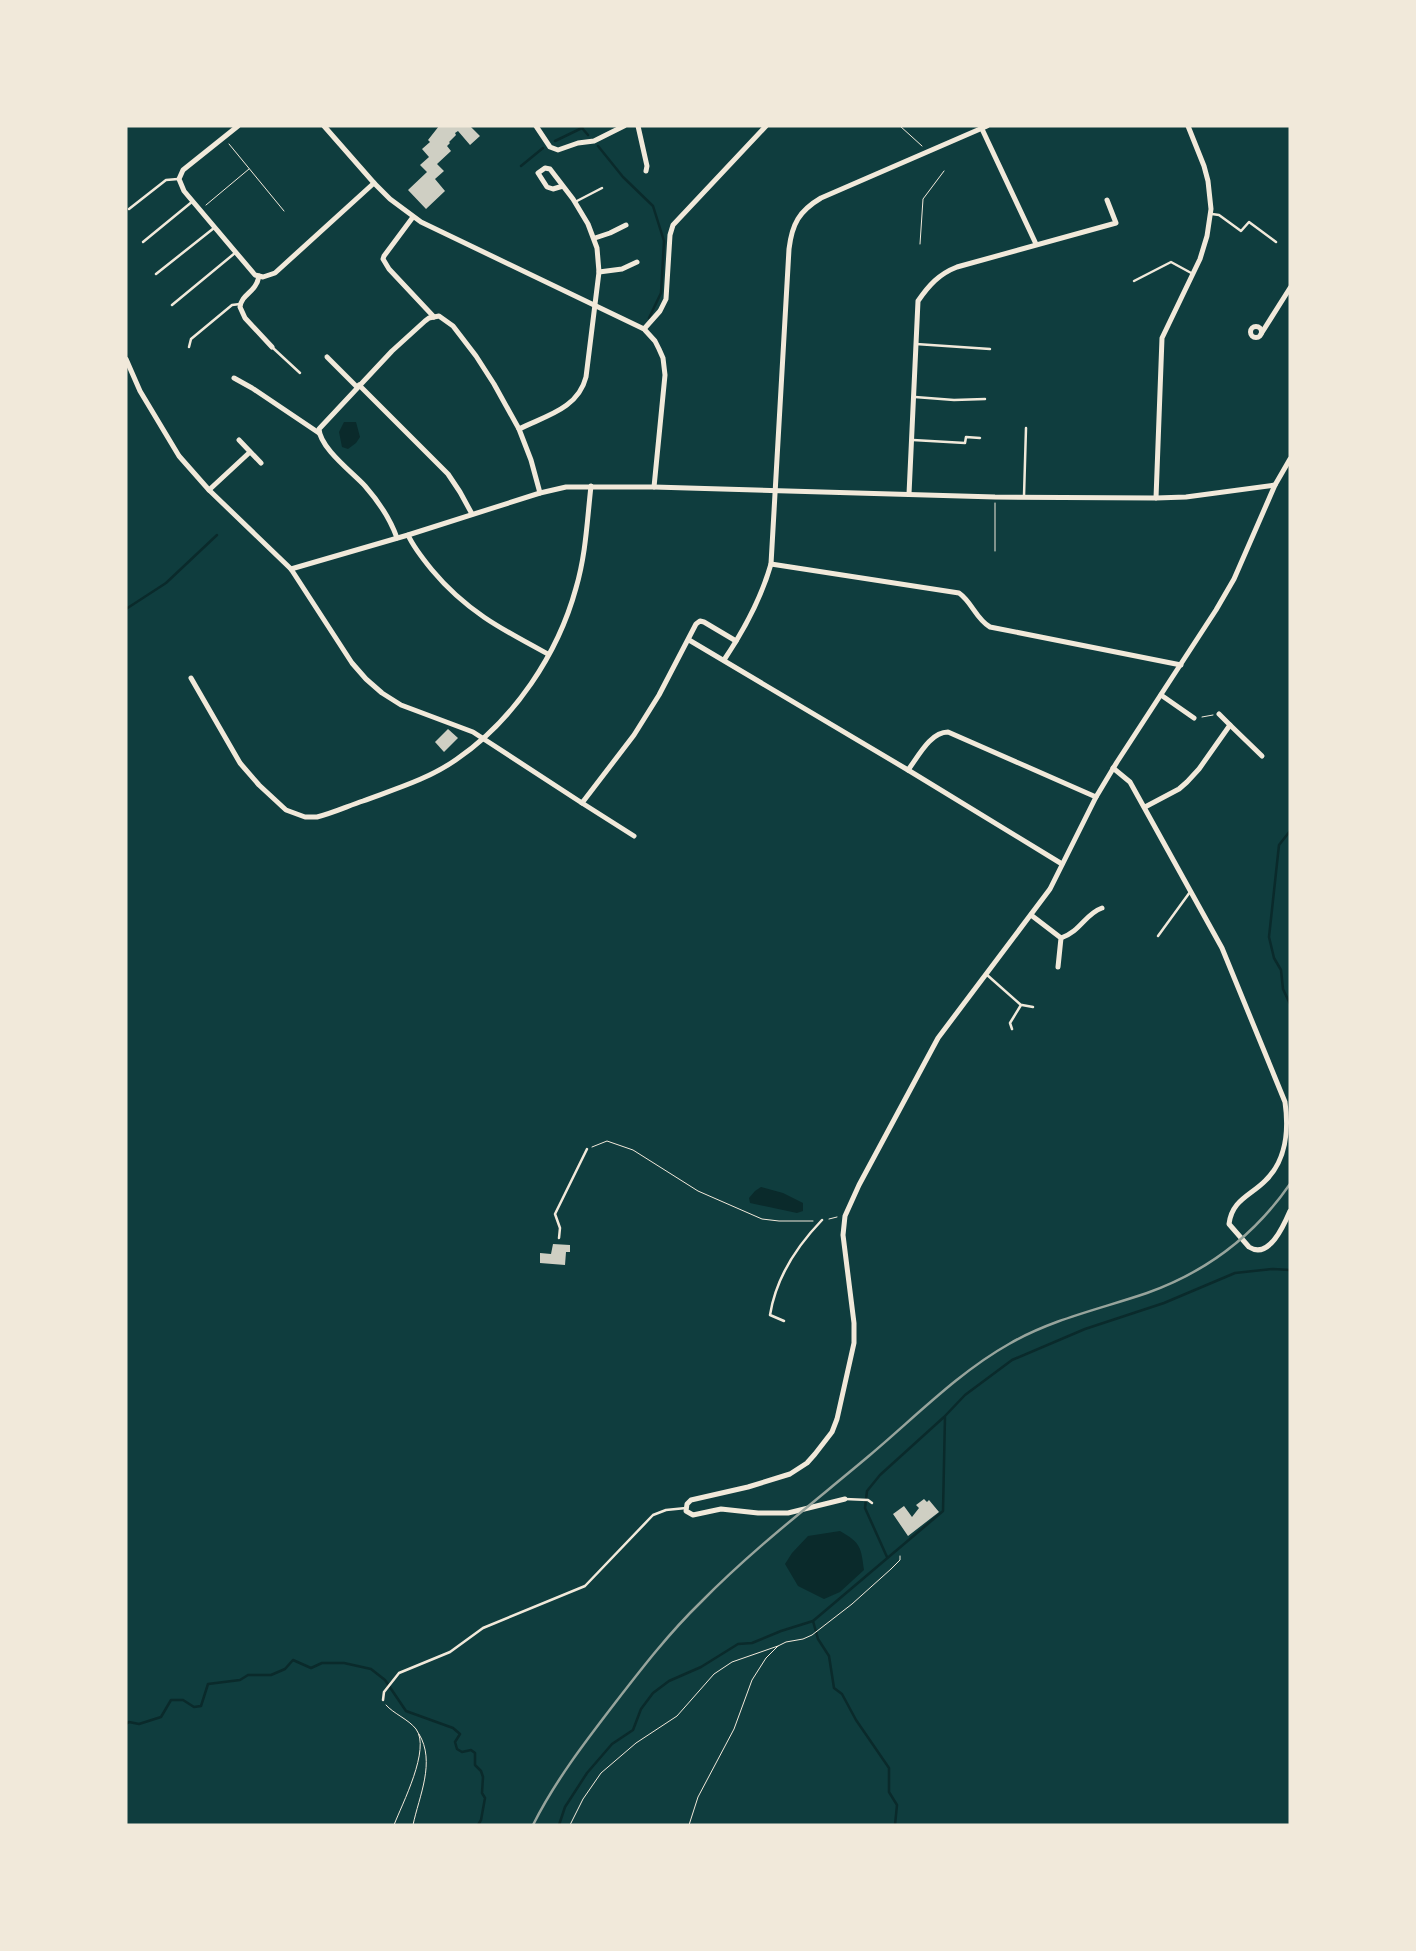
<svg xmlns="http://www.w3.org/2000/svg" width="1416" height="1951" viewBox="0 0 1416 1951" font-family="Merriweather,serif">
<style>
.water{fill:#0a2a2b}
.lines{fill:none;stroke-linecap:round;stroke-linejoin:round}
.stream{stroke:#0a2a2b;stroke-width:2.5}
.building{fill:#cfcfc3}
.path{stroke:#f1e9da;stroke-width:1}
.service{stroke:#f1e9da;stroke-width:2.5}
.minor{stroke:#f1e9da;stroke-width:5}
.rail{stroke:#97a49c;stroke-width:2.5}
</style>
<rect width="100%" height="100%" fill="#0f3d3e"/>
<g class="water">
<polygon points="344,422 356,422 360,437 356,443 348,449 342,447 339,432"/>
<polygon points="761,1187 783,1193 803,1203 803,1211 797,1213 750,1203 749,1198 755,1191"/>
<path d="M 840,1531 C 861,1543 861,1547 864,1570 L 840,1592 L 824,1599 L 798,1586 L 785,1564 L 792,1553 L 808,1536 Z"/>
</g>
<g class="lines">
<g class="stream">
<polyline points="582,128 588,135"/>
<polyline points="555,141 582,128 582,126"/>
<polyline points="598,146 623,177 653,206 664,241 661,293 649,318"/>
<polyline points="521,166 543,148"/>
<polyline points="126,609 166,583 217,535"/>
<polyline points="1290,831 1279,845 1269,937 1274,958 1281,970 1283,989 1290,1004"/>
<polyline points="887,1557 865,1508 867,1491 880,1475 944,1417"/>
<polyline points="813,1621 818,1639 829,1656 834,1688 842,1694 856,1720 889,1768 889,1792 897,1805 895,1825"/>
<polyline points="126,1724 129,1722 139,1724 161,1717 171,1700 183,1700 194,1707 201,1706 208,1684 240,1680 248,1675 271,1675 285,1669 293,1660 311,1668 322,1663 344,1663 371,1669 385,1680 406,1711 453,1728 460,1734 455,1742 457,1749 462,1752 471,1750 475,1753 475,1765 481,1771 483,1777 482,1793 485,1798 481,1820 478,1825"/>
<polyline points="559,1825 565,1807 587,1773 612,1744 633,1730 641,1709 653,1693 669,1681 701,1667 738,1644 752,1643 781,1631 813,1621 943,1511 945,1416 965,1395 1012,1360 1085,1329 1164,1303 1235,1273 1273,1269 1290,1270"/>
</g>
</g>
<g class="building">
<polygon points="439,126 470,126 480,136 470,145 458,131 455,133 456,135 449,142 450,143 447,146 451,151 437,164 444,171 435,179 445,191 426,209 408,190 427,172 420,165 429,157 422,149 430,142 428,140"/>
<polygon points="448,729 458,738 444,752 435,742"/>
<polygon points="553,1244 570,1245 570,1252 566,1252 565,1265 540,1263 540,1253 551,1254"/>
<polygon points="924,1499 927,1502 929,1500 939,1512 908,1536 893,1514 904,1506 912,1517 919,1508 916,1505"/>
</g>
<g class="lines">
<g class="path">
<polyline points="900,126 922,146"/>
<polyline points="229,144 284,211"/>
<polyline points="206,205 249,169"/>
<polyline points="920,244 923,199 944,171"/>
<polyline points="995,551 995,503"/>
<polyline points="1202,717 1213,715"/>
<polyline points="592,1147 607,1141 633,1150 698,1191 762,1219 779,1221 813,1221"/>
<polyline points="829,1219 837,1217"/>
<path d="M 386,1705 C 394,1714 408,1719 416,1729 C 431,1749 402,1804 394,1825"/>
<path d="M 413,1825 C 419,1796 436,1762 419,1734"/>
<polyline points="570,1825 583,1799 601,1773 636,1743 677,1716 714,1674 732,1662 778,1646"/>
<polyline points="689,1825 698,1797 734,1729 752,1680 766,1658 778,1646 786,1642 803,1639 812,1635 852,1604 891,1569 900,1560 900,1556"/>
</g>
<g class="service">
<polyline points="575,202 602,188"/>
<polyline points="129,209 166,180 178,179"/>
<polyline points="1212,214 1219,215 1241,231 1249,222 1276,242"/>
<polyline points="143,242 193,201"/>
<polyline points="156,274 214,228"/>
<polyline points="1134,281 1171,262 1193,274"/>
<polyline points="172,305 235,253"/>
<polyline points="916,344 990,349"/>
<polyline points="189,347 191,339 232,305 240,304"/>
<polyline points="273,348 300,373"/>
<polyline points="915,397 954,400 985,399"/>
<polyline points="913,440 965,443 966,437 980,438"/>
<polyline points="1024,496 1026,428"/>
<polyline points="1158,936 1190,892"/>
<polyline points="986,974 1021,1005 1010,1023 1012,1029"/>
<polyline points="1022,1005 1033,1007"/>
<polyline points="559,1238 560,1228 555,1214 587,1149"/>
<path d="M 784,1321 L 770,1315 C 776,1277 796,1247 822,1220"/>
<polyline points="845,1499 868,1500 872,1503"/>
<polyline points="383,1700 384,1692 399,1673 450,1652 483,1628 585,1586 653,1515 666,1510 686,1508"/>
</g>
<g class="minor">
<polyline points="238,126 183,170 179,179 184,191 255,275 263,277 275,273 374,183"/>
<polyline points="324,126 374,183 390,199 421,222 644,329 655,341 659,349 663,358 665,375 654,487"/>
<polyline points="536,126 550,147 558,150 578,143 594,141 624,126"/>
<polyline points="638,126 647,166 646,171"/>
<polyline points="982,129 1036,244"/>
<polyline points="413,217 384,256 383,259 389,269 434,317"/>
<polyline points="595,238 610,233 626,225"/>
<polyline points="599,272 622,269 637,262"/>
<path d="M 259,276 C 256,293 242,293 240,307 L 245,318 L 272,347"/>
<circle cx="1256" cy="332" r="5.5"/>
<polyline points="644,329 660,311 666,299 670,235 673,225 766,126"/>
<polyline points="1261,334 1290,288"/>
<polyline points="327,357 357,387"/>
<polyline points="126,359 140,391 179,456 209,490 291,569 352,663 366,679 382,693 401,705 473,732 582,803 634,735 659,695 696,624 700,621 704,622 736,641"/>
<polyline points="234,378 252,388 319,433"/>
<polyline points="359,385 448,474 460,492 472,514"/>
<path d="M 519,429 C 545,416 578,409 586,377 L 599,272 L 597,248 L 588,224 L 573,199 L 550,169 L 545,168 L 538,173 L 547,187 L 553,189 L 563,186"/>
<polyline points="239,440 261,463"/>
<polyline points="209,490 250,452"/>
<path d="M 909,494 L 918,301 C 929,285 939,274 957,267 L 1116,223 L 1107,200"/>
<polyline points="1156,498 1162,338 1200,259 1207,236 1211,209 1208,181 1204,166 1188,126"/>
<path d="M 408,535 C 414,548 423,559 432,570 C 466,611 503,630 548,654"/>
<path d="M 397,538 C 390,518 379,502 365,486 C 352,472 320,448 319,429 L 392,351 L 425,321 L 429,318 L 439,316 L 453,326 L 476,356 L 494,384 L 519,429 L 531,460 L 540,493"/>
<path d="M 771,564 L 959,593 C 972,602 976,619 990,627 L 1181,665"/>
<polyline points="291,569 408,535 540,493 566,487 654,487 995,497 1156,498 1186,497 1275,485"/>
<polyline points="689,640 908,770 1062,864"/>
<path d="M 724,660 C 744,630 761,599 771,564 L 789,249 C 792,224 799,211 821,198 L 987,126"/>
<path d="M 191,678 L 240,763 L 259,785 L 286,810 L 305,817 L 317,817 C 333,813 348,806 363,801 C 395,789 429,779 457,759 C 514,720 558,654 576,588 C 586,554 587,521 591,486"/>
<polyline points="1161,695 1194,718"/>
<polyline points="1230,725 1262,756"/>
<path d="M 1113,768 L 1130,782 L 1222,948 L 1285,1102 C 1289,1130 1286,1161 1265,1181 C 1250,1196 1232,1200 1229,1224 L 1249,1247 C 1269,1260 1284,1225 1290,1211"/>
<path d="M 908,770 C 918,757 930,732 948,732 L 1096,797"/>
<polyline points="582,803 634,836"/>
<polyline points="1145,807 1179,789 1187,782 1199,769 1230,725 1219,714"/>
<polyline points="1031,915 1061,938 1058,967"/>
<path d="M 1061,938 C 1081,931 1085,914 1102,908"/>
<polyline points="845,1499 788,1513 758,1513 721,1509 693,1515 686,1511 687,1504 691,1500 748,1487 790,1474 807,1463 815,1454 832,1432 837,1419 854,1343 854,1323 843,1235 845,1216 859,1185 938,1038 1050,889 1096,797 1117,762 1216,610 1234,579 1275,485 1290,459"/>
</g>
<path class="rail" d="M 533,1825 C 555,1781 585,1742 615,1703 C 642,1668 669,1633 701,1602 C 753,1549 813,1503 870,1455 C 914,1418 959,1372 1009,1344 C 1052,1319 1100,1309 1147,1293 C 1206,1272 1254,1236 1290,1184"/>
</g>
<rect width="1416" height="1951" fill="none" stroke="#f1e9da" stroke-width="255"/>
</svg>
